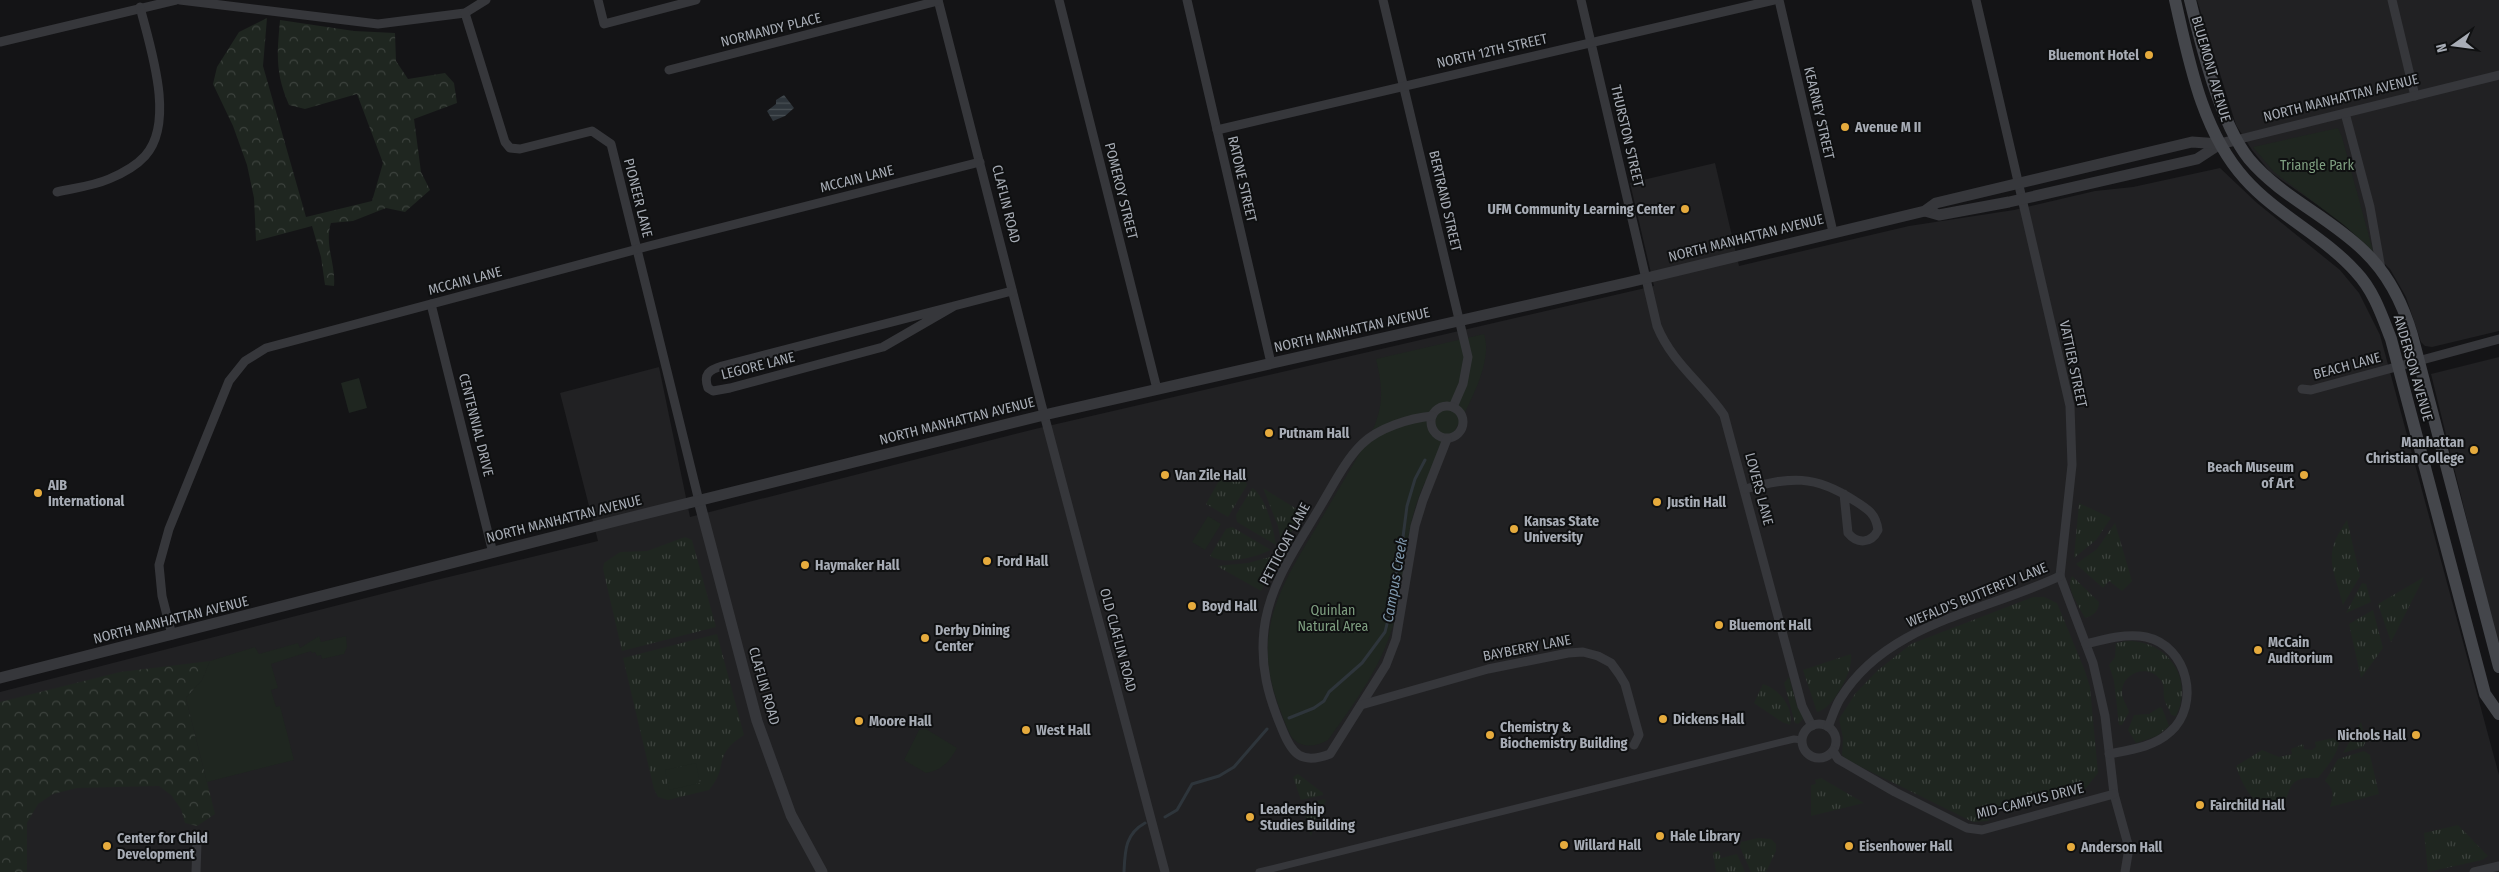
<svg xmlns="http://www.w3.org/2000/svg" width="2499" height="872" viewBox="0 0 2499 872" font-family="'Fira Sans Condensed',sans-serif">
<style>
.built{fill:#212123}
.grass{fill:url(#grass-tufts)}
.forest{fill:url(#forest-crowns)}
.park{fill:#1f2620}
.water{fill:url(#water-rules)}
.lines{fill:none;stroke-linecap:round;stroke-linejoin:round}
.stream{stroke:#2e353b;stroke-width:3}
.pedestrian{stroke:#36373b;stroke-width:7}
.minor{stroke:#36373b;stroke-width:9}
.tertiary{stroke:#36373b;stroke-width:11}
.secondary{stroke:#44464b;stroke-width:12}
.poi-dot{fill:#e6ab3d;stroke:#0f1011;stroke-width:2}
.labels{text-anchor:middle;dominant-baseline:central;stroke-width:4;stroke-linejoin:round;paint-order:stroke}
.street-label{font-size:14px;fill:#a7acb5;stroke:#0f1011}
.poi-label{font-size:14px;font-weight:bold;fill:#a7acb5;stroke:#0f1011;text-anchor:start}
.park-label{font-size:14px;fill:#7f9f81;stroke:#0f1011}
.water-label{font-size:15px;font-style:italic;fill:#8099ae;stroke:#0f1011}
</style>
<defs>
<pattern id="grass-tufts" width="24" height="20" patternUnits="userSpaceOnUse" patternTransform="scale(1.25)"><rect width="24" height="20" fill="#1f2620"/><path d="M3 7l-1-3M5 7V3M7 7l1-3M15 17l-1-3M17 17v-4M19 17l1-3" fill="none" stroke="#3d433e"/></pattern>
<pattern id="forest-crowns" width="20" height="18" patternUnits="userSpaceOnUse" patternTransform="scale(1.25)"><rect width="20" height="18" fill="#1f2620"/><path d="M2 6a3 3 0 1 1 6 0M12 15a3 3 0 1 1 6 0" fill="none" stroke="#3d433e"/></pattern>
<pattern id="water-rules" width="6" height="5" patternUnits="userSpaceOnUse" patternTransform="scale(1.25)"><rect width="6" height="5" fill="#2e353b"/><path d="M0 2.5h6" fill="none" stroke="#495055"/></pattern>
</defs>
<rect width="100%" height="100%" fill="#141416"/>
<g class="built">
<polygon points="2197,0 2499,0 2499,331 2432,347 2425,346 2421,342 2406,297 2390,269 2358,237 2335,217 2270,172 2252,150 2236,125"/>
<polygon points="1715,163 1739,266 1909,226 2014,210 2095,191 2133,187 2220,168 2257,203 2340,270 2359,293 2380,335 2499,775 2499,872 0,872 0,692 432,581 598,541 560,393 659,367 690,517 1035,429 1654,286 1630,183"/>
<polygon points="2499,357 2499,650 2431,374"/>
</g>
<g class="grass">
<polygon points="1226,468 1245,479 1247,485 1228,517 1206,504"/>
<path d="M 1252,488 C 1265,494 1274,531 1276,545 L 1237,522 L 1236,515 Z"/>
<polygon points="1263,488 1303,513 1282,547 1278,526"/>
<polygon points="2079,503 2111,518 2096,540 2074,558"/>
<path d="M 2347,520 L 2360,576 L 2343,605 C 2333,566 2322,556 2347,520 Z"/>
<polygon points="2115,523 2132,581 2122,591 2109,581 2103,588 2076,564 2097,549"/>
<path d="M 1232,527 L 1271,550 C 1255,557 1226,566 1210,556 L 1226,529 Z"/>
<polygon points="685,537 692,540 716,627 622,651 603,569 604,563 620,552 647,551"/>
<polygon points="1278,555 1261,591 1217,566 1248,563"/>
<path d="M 2072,576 L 2099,602 C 2099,611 2093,616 2085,618 C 2079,606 2065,588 2072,576 Z"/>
<polygon points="2424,577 2391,642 2378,604"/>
<polygon points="2362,583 2366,584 2371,602 2346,613"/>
<polygon points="2033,597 2044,597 2057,603 2085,671 2090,687 2098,773 2082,793 2075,798 2078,790 2070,785 2065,785 2058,793 1986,812 1989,821 1973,822 1847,760 1842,755 1843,738 1839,719 1855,694 1877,671 1911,644"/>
<polygon points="2373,610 2383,648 2361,678 2349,624"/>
<path d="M 717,634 L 744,735 C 711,756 730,766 709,790 L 668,800 L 658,797 L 654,789 L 623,658 Z"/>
<path d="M 2127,641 C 2167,640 2195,679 2176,716 L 2171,715 C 2170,709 2164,703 2164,697 C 2163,690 2165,685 2160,679 C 2148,664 2124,672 2122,690 C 2121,699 2127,704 2129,712 L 2122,725 L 2119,725 L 2114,681 L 2109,665 L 2115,657 L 2116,643 Z"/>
<path d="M 1851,654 C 1854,670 1833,709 1817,712 L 1803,670 Z"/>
<polygon points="1789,677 1797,706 1804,718 1798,724 1795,723 1784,683"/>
<path d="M 1763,684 C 1779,689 1794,707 1790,725 L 1782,722 L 1754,703 Z"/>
<polygon points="2160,707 2162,708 2169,726 2157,736 2136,743 2128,730 2134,715 2149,714"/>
<polygon points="2361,722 2366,741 2363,747 2343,753"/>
<path d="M 2333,738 L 2339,743 C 2337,755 2326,768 2318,778 C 2276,774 2298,805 2272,812 C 2252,802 2243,787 2236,766 L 2262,750 L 2279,757 L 2292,754 L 2291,749 L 2303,744 L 2304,749 L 2312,750 L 2316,747 L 2315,742 Z"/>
<path d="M 2364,751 L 2370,755 L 2379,794 L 2330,807 C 2334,795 2334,789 2325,781 L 2338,759 Z"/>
<polygon points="1298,774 1323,793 1323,795 1301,800 1293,777"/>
<polygon points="1821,778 1864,803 1811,816 1811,785 1816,784 1815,780"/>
<polygon points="1324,799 1326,801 1315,821 1311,837 1302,806"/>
<polygon points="2458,825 2488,856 2482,860 2428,872 2424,833"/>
<polygon points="1758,838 1771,839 1776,844 1776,851 1766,872 1751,872 1740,847 1741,842"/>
<polygon points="1719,851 1721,858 1737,854 1745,872 1716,872 1713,853"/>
</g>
<g class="forest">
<path d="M 267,18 L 263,66 L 306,217 L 372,201 L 383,163 L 357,94 L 305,109 L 289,105 C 275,72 277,55 280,20 L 354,31 L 395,33 L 396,61 L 408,79 L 445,73 L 454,83 L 457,103 L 414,119 L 421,172 L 430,190 L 405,212 L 386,208 L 353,221 L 331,223 C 324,244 336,264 334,286 L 325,285 L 321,257 L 312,226 L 256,241 L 254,198 L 247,165 L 233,126 L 213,84 L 217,67 L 239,32 Z"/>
<polygon points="210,661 202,680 186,698 215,814 197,826 185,823 181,809 171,795 159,786 77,788 53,794 38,804 27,823 27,872 0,872 0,702 120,672"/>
</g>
<g class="park">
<polygon points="2338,128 2342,137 2373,251 2344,225 2274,172 2253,147"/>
<path d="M 1484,334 C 1498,376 1437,454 1420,494 C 1402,539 1406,590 1390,635 C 1377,673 1351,708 1328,740 C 1315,748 1296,749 1289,732 C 1277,703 1265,673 1268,641 C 1272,597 1295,563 1317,526 C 1335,495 1353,465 1371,434 C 1384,405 1383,389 1376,359 Z"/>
<polygon points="359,378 367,408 349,413 341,383"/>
<polygon points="1208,516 1221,524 1205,550 1192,542"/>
<polygon points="319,636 321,642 346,636 347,647 344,654 322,659 321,655 317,656 315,652 312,653 311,651 271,664 278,688 271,690 276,707 280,706 294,760 207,782 186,698 202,680 210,661 255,647 259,654 298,643 300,648"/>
<path d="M 926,729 L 957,748 C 949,762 942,770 926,773 L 904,760 L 919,730 Z"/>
<polygon points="696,763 700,783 669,790 665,770"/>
</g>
<polygon class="water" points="784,95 794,108 785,116 773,121 767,111 776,104 776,100"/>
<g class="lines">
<g class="stream">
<polyline points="1289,718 1314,708 1324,701 1329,692 1362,663 1385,632 1391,608 1393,578 1399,568 1407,506 1415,479 1425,460"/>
<polyline points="1165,817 1177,810 1192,784 1219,776 1234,767 1267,729"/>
<path d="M 1124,872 C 1125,851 1125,834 1145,823"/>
</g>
<polyline class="pedestrian" points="1259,872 1794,739 1802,740"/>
<g class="minor">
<polyline points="180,0 378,24 465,13 486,0"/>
<polyline points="598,0 604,24 696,0"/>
<polyline points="938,0 1041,403 1165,872"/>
<polyline points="1059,0 1157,389"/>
<polyline points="1187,0 1271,363"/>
<polyline points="1383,0 1468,357 1463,384 1453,407"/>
<path d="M 1581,0 L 1657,326 C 1672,363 1702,383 1724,415 L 1802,706 L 1812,726"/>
<polyline points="1779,0 1833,232"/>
<polyline points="1976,0 2070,406 2072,465 2060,576 2093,663 2105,716 2114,794 2129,848 2125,872"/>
<polyline points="2392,0 2415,96"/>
<polyline points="465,13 505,142 510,148 520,149 592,131 611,144 699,501"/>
<polyline points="0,42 176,0"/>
<polyline points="669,70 938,1"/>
<polyline points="2345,113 2370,207 2381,269"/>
<polyline points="1217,130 1774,0"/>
<polyline points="2236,140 2499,75"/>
<path d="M 57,192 C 74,188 93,186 109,179 C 121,174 136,166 145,156 C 176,122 150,47 140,7"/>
<polyline points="431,304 493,553"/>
<path d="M 954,306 L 883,347 L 730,388 L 713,391 L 708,388 C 703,374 709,370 722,366 L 1012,291"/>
<polyline points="2302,389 2311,390 2499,339"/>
<circle cx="1447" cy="422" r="16"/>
<path d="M 1432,416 C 1410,418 1378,428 1362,444 C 1346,459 1332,487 1320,507 C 1298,545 1269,584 1264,630 C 1260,666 1268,696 1282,729 C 1292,754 1301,765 1330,754 L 1386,665 L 1396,639 L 1415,526 L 1423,500 L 1447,439"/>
<path d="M 1745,489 C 1791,477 1814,474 1855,501 C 1868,509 1876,514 1878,530 C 1871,544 1857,544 1848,533 L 1844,494"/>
<polyline points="172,635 162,596 159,565 169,529 229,381 245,361 266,348 649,246 980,162"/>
<path d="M 2086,644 C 2105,639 2127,633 2146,637 C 2188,646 2201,705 2170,732 C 2154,747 2130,750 2109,754"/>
<polyline points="1361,705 1488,669 1568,653 1583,652 1598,656 1611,663 1619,674 1625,684 1639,735 1634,745"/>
<circle cx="1819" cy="741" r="17"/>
<path d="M 1828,727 C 1832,718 1835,707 1840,699 C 1887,622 1985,612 2060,576"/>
<polyline points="1833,751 1838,759 1895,792 1967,828 1982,830 2114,794"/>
<polyline points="196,872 197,843"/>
<polyline points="2474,872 2499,866"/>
</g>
<g class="tertiary">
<polyline points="1925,211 1939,215 2009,202 2197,159 2220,144 2236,140"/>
<polyline points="699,501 757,721 791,815 822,872"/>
<polyline points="0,678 616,521 1044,415 1630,282 1925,211 1936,203 2192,142 2220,144"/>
</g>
<g class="secondary">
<path d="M 2175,0 C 2189,61 2202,132 2245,179 C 2277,215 2324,236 2356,272 C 2374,291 2382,316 2391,339 L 2485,694 L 2499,714"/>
<path d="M 2190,0 C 2201,45 2220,123 2249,159 C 2281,197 2328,216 2364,251 C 2388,274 2403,304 2412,335 L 2499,667"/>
</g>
</g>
<g class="poi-dot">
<circle cx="2149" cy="55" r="5"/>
<circle cx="1845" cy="127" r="5"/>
<circle cx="1685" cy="209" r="5"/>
<circle cx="1269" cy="433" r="5"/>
<circle cx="2474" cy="450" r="5"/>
<circle cx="1165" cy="475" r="5"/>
<circle cx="2304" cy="475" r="5"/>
<circle cx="38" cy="493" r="5"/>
<circle cx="1657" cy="502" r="5"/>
<circle cx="1514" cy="529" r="5"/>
<circle cx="987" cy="561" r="5"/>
<circle cx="805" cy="565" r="5"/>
<circle cx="1192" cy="606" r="5"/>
<circle cx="1719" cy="625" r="5"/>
<circle cx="925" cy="638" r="5"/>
<circle cx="2258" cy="650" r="5"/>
<circle cx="1663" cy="719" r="5"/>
<circle cx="859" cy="721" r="5"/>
<circle cx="1026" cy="730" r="5"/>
<circle cx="1490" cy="735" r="5"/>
<circle cx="2416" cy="735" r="5"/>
<circle cx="2200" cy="805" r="5"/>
<circle cx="1250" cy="817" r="5"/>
<circle cx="1660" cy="836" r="5"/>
<circle cx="1564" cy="845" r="5"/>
<circle cx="107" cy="846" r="5"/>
<circle cx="1849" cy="846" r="5"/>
<circle cx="2071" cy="847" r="5"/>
</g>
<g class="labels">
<g class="street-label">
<text transform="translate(771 30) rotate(-14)">NORMANDY PLACE</text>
<text transform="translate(1492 51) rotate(-13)">NORTH 12TH STREET</text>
<text transform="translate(2211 69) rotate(74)">BLUEMONT AVENUE</text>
<text transform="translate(2341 98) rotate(-14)">NORTH MANHATTAN AVENUE</text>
<text transform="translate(1819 113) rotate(77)">KEARNEY STREET</text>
<text transform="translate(1627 136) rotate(77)">THURSTON STREET</text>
<text transform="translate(857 179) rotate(-14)">MCCAIN LANE</text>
<text transform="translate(1242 179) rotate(77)">RATONE STREET</text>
<text transform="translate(1121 191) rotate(76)">POMEROY STREET</text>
<text transform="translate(638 198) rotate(76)">PIONEER LANE</text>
<text transform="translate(1445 201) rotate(77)">BERTRAND STREET</text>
<text transform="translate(1006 204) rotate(76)">CLAFLIN ROAD</text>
<text transform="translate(1746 238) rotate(-14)">NORTH MANHATTAN AVENUE</text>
<text transform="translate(465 281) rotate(-15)">MCCAIN LANE</text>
<text transform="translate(1352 330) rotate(-13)">NORTH MANHATTAN AVENUE</text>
<text transform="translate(2073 364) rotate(78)">VATTIER STREET</text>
<text transform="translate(758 366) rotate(-14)">LEGORE LANE</text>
<text transform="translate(2347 366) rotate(-15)">BEACH LANE</text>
<text transform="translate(2413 368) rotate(74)">ANDERSON AVENUE</text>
<text transform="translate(957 421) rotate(-14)">NORTH MANHATTAN AVENUE</text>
<text transform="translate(476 425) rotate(76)">CENTENNIAL DRIVE</text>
<text transform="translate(1759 489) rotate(75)">LOVERS LANE</text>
<text transform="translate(564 519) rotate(-14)">NORTH MANHATTAN AVENUE</text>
<text transform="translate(1285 544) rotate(-62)">PETTICOAT LANE</text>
<text transform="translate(1977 595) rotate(-22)">WEFALD'S BUTTERFLY LANE</text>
<text transform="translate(171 620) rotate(-14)">NORTH MANHATTAN AVENUE</text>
<text transform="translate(1118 640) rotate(75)">OLD CLAFLIN ROAD</text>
<text transform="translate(1527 648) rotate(-11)">BAYBERRY LANE</text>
<text transform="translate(764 686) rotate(74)">CLAFLIN ROAD</text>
<text transform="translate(2030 801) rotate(-14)">MID-CAMPUS DRIVE</text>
</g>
<g class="poi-label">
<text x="2139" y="55" text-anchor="end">Bluemont Hotel</text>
<text x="1855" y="127">Avenue M II</text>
<text x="1675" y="209" text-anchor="end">UFM Community Learning Center</text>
<text x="1279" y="433">Putnam Hall</text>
<text x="2464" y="442" text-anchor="end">Manhattan<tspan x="2464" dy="16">Christian College</tspan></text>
<text x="2294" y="467" text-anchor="end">Beach Museum<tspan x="2294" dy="16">of Art</tspan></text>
<text x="1175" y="475">Van Zile Hall</text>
<text x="48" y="485">AIB<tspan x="48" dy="16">International</tspan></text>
<text x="1667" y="502">Justin Hall</text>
<text x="1524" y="521">Kansas State<tspan x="1524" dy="16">University</tspan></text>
<text x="997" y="561">Ford Hall</text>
<text x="815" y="565">Haymaker Hall</text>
<text x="1202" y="606">Boyd Hall</text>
<text x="1729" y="625">Bluemont Hall</text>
<text x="935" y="630">Derby Dining<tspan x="935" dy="16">Center</tspan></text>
<text x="2268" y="642">McCain<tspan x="2268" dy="16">Auditorium</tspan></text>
<text x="1673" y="719">Dickens Hall</text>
<text x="869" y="721">Moore Hall</text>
<text x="1500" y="727">Chemistry &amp;<tspan x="1500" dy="16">Biochemistry Building</tspan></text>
<text x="1036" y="730">West Hall</text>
<text x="2406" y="735" text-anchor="end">Nichols Hall</text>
<text x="2210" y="805">Fairchild Hall</text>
<text x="1260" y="809">Leadership<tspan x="1260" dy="16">Studies Building</tspan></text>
<text x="1670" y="836">Hale Library</text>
<text x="117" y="838">Center for Child<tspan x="117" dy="16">Development</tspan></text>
<text x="1574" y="845">Willard Hall</text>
<text x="1859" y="846">Eisenhower Hall</text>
<text x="2081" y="847">Anderson Hall</text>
</g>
<g class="park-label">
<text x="2317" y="165">Triangle Park</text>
<text x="1333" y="610">Quinlan<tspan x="1333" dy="16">Natural Area</tspan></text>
</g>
<g class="water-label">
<text transform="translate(1395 580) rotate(-80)">Campus Creek</text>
</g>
</g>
<g transform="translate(2454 45) rotate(256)" stroke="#0f1011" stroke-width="4" paint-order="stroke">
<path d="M0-4L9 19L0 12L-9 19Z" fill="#a7acb5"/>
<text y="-8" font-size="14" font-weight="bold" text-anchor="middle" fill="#a7acb5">N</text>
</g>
</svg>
